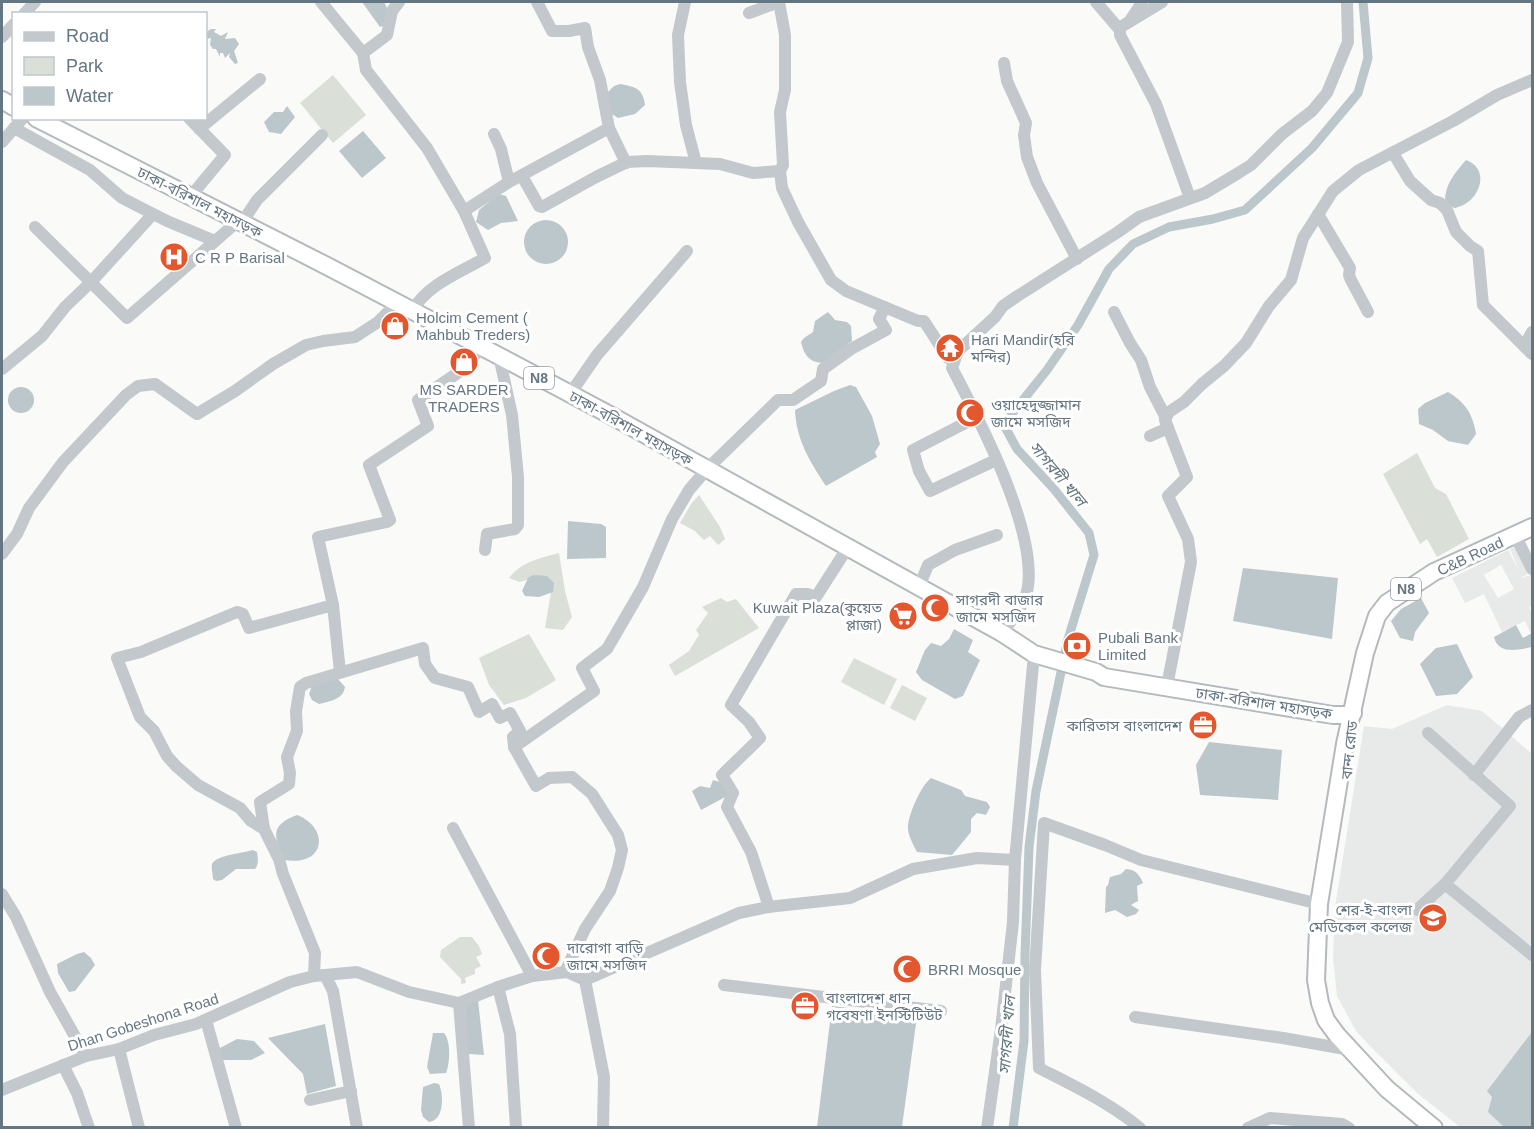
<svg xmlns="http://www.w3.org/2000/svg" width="1534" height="1129" viewBox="0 0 1534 1129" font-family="Helvetica,'Noto Sans Bengali',sans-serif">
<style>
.built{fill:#e8e9e9;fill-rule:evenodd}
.green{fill:#dadfd7}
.water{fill:#bbc7cb}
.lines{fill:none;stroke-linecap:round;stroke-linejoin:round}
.canal{stroke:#bbc7cb;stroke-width:9}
.highway-casing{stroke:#b4b9bd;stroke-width:20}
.minor{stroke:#c3c8cc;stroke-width:12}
.highway{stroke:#fff;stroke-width:16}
.labels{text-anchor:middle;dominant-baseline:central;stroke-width:6;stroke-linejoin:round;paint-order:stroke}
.shield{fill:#fff;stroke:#939fa8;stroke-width:1.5}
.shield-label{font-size:14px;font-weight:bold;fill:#657683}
.street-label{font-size:15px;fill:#657683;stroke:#fff}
.poi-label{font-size:15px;fill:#657683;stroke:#fff;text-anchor:start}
.water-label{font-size:16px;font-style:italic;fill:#60757c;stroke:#fff}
</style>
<rect width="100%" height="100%" fill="#fafaf8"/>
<g class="built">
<path d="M 1519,545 L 1531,572 L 1522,577 L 1523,578 L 1532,574 L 1532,605 L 1529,607 L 1532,615 L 1531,634 L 1525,621 L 1502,632 L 1484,594 L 1465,603 L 1452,578 L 1508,550 L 1519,570 L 1510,549 ZM 1501,565 L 1514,589 L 1498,598 L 1484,575 Z"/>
<polygon points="1447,705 1482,711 1532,754 1532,1127 1460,1127 1417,1093 1369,1045 1356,1031 1337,996 1333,958 1335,907 1364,726 1392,729"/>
</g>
<g class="green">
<polygon points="333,75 366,115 333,143 300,103"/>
<polygon points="1417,453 1435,488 1446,494 1469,539 1437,557 1427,539 1420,544 1383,474"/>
<polygon points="699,495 720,527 725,539 718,545 710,536 704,540 695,531 680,523 691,504"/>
<path d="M 559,553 L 565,591 L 572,617 L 563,630 L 545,628 L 552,586 L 539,576 L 520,582 L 509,578 C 521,562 540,558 559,553 Z"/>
<polygon points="721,598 727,602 736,599 759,628 675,676 669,665 689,651 699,635 696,630 708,613 702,607"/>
<polygon points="529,634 556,680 526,698 504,705 489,685 479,658"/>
<polygon points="854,658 897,679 884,705 841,682"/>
<polygon points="902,685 927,698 915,721 890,708"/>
<polygon points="460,937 472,937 479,946 482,954 476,957 481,966 475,969 475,974 465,978 466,983 461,984 461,979 440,957 441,950"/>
</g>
<g class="water">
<polygon points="362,2 384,2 388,10 383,26 380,27"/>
<polygon points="211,29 216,29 214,32 221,36 228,32 225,39 235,38 239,44 234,51 238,63 235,64 229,57 230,53 225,58 223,53 220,53 220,57 216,49 213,49 210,45 211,38 206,39 206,32"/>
<path d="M 620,84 C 635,87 643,88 645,105 L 635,114 L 618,118 L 609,112 L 608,92 L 614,86 Z"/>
<polygon points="287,106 295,117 281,134 269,132 264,122 274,112 283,112"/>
<polygon points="363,131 386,158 362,178 339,151"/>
<path d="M 1466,160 C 1493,170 1478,205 1454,208 L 1445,201 C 1445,184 1455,173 1466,160 Z"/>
<polygon points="499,194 506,196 518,221 501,223 488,230 476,222 479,210"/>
<circle cx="546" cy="242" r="22"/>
<path d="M 828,312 L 835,320 L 847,322 L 851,326 L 852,341 L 822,363 C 809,362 804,355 801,342 L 804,338 L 813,332 L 815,321 Z"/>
<path d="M 850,385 L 856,387 L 872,416 L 880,444 L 875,452 L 877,457 L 826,486 C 810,462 796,439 795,410 L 834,391 Z"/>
<circle cx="21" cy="400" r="13"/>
<path d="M 1448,392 C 1465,402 1473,414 1476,434 L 1468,445 L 1448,441 L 1433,430 L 1419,424 L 1418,409 L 1425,403 Z"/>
<polygon points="568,521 601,524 606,527 606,558 567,559"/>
<polygon points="1243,568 1338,578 1332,639 1233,621"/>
<polygon points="533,575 547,576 554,583 553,592 539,597 525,596 522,591 528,578"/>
<polygon points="1421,598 1429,613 1415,632 1413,641 1400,638 1391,621 1401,609"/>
<path d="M 1516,625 L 1523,638 L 1532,633 L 1532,647 C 1518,650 1498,655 1494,637 Z"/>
<polygon points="954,629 973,640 968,652 980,660 963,696 955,699 922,680 916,672 925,650 931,643 941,646 949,639"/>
<polygon points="1457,644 1473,677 1457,694 1436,696 1420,664 1436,648"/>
<path d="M 338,679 L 345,687 C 343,700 330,701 319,704 L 312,700 L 309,694 L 312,686 Z"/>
<polygon points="1209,742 1282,750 1278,800 1200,795 1196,765"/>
<path d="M 931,778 L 961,790 L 965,796 L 987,802 L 990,807 L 986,815 L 977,813 L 971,819 L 971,832 L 952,855 L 917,852 C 913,844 907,834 908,825 C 910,811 921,786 931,778 Z"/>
<polygon points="713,780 720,782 729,795 701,810 692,791 700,786 710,788"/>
<path d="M 297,815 C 329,827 327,867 284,860 C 274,838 269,825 297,815 Z"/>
<path d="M 253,850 L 257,852 C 258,858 259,864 255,869 L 236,869 L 222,880 L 216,881 L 213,879 C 213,875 211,868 212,864 C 216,855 244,853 253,850 Z"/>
<path d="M 1126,869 C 1136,870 1139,874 1143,883 L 1137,886 L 1138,901 L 1131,905 L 1139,910 L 1136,914 L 1127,917 L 1115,910 L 1105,913 L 1106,887 L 1108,885 L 1110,877 L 1121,874 Z"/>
<polygon points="84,952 91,958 95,965 75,991 69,992 58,973 57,964 77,954"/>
<polygon points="478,1000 484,1055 468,1054 465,1004"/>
<polygon points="832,1006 917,1016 902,1127 817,1127"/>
<polygon points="325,1024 336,1086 307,1094 303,1074 268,1038"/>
<polygon points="1532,1032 1532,1127 1504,1127 1488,1112 1492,1097 1487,1091"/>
<path d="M 433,1033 L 444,1033 C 451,1041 450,1063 446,1073 L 430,1074 L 427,1067 Z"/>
<polygon points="237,1039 254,1041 265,1053 251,1060 222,1060 220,1048"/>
<path d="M 434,1083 L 439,1084 C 444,1096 444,1120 429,1122 L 423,1117 L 421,1110 L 423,1087 Z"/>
</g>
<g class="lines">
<polyline class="canal" points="1013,1128 1024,1041 1025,955 1029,847 1036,791 1068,639 1094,555 1089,533 1054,489 1017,449 1005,427 1011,415 1047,370 1078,325 1109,269 1133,244 1169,227 1213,219 1245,210 1312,148 1358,93 1368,58 1363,2"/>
<g class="highway-casing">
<g id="highway">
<polyline points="2,100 14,107"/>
<polyline points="36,118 325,265 499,356 610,415 1002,633 1034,654 1096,672 1104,677 1333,715 1348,715 1353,713"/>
<polyline points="1434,1128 1387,1089 1337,1035 1326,1020 1320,1003 1316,980 1319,904 1345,744 1365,653 1377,616 1387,603 1434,572 1532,527"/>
</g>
</g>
<g class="minor">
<polyline points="321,2 363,53"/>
<path d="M 399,2 L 392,11 L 387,35 L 363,53 L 366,70 L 427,148 L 464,211 L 485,258 C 459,273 428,284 412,311"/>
<polyline points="537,2 552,31 569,31 585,28 588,47 600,80 609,128 626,163"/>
<polyline points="685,2 678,35 680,82 686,125 696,163"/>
<polyline points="779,2 785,35 785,90 780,112 783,165 780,171 782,188 798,222 831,280 846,291 918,321 924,321 948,358 954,360"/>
<polyline points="1096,2 1120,30 1120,35 1156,104 1190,198"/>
<polyline points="749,13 779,2"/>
<polyline points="24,14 35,2"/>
<polyline points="1131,19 1141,4 1140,2"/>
<polyline points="1124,25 1162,2"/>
<polyline points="2,37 14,24"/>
<polyline points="1004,63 1007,81 1026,123 1024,135 1027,157 1037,183 1077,259"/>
<polyline points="189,118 225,155 190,197"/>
<polyline points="14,128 90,170 122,198 167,221 215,241"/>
<polyline points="199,129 260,79"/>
<polyline points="2,142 23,118"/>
<polyline points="1393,153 1410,181 1431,200 1440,203 1447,210 1456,232 1470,246 1478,251 1483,305 1524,346"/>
<polyline points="522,176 539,206 542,207 596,177 627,162 647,161 720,164 753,173 780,171"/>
<polyline points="509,182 609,128"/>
<polyline points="464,211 509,182 501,149 494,134"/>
<polyline points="1318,214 1350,268 1349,275 1351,280 1368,312"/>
<polyline points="241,224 257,200 322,135"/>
<polyline points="35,227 127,318 237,222"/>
<polyline points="1114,312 1130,343 1141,360 1150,387 1166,418"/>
<polyline points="1532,332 1524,346 1532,354"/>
<polyline points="2,369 42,336 65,307 91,282 153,214"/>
<polyline points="570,394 597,355 687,251"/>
<polyline points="977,417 913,450 919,471 930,491 996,460"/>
<polyline points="1150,436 1168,428"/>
<polyline points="1515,535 1532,569"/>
<polyline points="485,550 487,534 515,529 518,525 518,477 512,415 499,356"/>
<polyline points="2,554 17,534 29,508 63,462 126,395 138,386 155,384 197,414 235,391 273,364 306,345 323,341 355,337 378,322 397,303"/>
<polyline points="919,587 928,565 955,550 997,535"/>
<polyline points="333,605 318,537 387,522 390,520 369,465 428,426 418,400 459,372 482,347"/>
<path d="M 1002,633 C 1013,618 1026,604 1028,586 C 1036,528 979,419 952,368 L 958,351 L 995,317 L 1003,306 L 1016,297 L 1118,232 L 1139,217 L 1205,193 L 1235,175 L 1251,165 L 1282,134 L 1312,111 L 1327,93 L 1348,42 L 1347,2"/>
<polyline points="1168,681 1191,562 1188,539 1168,496 1187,477 1165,420 1169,412 1184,402 1202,384 1224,366 1246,343 1269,306 1291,280 1303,238 1333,191 1359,170 1453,121 1497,95 1532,80"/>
<polyline points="514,747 536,786 549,778 572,777 592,794 618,835 622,850 618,868 610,891 585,929 565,972"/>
<polyline points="1474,775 1519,717 1532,710"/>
<polyline points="453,828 532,976"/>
<polyline points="264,829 260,802 289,784 290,773 287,757 297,731 296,711 300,687 306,683 423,648 425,664 435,678 468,687 479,712 492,704 500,718 510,713 520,731 513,737 514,747 594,691 582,668 607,649 643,587 672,519 689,490 707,469 778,400 793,400 821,381 823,369 851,349 886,330 879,319 885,307"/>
<polyline points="1445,884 1532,955"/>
<polyline points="2,894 16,917 50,992 86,1056"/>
<polyline points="769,907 751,852 727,807 733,793 722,775 760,738 749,722 731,705 796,594 807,594 816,597 848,547"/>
<polyline points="1417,910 1445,884 1510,806 1428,733"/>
<polyline points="325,975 333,991 357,1128"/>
<polyline points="314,976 315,953 283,874 279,859 264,829 251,821 240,808 198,785 177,767 167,756 154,731 140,717 117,658 141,652 237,612 243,614 249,628 333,605 340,672"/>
<polyline points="585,980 604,1077 603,1128"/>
<polyline points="724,985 941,1011"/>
<polyline points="498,987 510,1034 516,1128"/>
<polyline points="459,1003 469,1128"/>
<polyline points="1135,1017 1283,1038 1351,1050"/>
<polyline points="206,1020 236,1128"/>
<polyline points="119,1049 139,1128"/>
<polyline points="63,1065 77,1093 89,1128"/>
<polyline points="2,1090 86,1056 119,1049 154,1035 196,1024 290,982 314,976 357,972 409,992 459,1003 498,987 532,976 567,972 585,980 739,913 768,907 850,898 913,869 977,858 1015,860"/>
<polyline points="310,1100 351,1091"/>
<polyline points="987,1128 1001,1029 1013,922 1015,860 1034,654"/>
<path d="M 1140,1128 C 1110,1103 1074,1086 1039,1068 L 1035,970 L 1044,823 L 1105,845 L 1141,860 L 1319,904"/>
<polyline points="1248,1128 1270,1118 1342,1124 1349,1128"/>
</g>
<use href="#highway" class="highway"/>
</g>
<defs>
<g id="hospital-disc" transform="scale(1.5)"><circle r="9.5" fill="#e4572e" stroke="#fff"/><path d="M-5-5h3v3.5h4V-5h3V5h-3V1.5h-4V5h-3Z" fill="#fff"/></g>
<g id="shop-disc" transform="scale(1.5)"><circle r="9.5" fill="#e4572e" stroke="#fff"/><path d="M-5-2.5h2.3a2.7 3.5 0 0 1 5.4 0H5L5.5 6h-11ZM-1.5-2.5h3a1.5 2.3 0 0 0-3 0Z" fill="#fff"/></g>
<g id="temple-disc" transform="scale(1.5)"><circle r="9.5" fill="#e4572e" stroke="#fff"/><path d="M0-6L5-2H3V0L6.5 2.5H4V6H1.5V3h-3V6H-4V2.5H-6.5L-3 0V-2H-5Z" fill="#fff"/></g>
<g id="mosque-disc" transform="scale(1.5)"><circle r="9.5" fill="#e4572e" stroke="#fff"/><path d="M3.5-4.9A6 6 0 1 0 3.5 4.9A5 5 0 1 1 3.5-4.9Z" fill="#fff"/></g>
<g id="supermarket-disc" transform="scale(1.5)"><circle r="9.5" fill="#e4572e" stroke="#fff"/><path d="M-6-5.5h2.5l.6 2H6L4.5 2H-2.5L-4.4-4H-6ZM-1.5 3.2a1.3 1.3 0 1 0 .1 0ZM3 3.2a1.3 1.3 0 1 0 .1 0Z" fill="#fff"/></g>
<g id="bank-disc" transform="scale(1.5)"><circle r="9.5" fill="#e4572e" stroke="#fff"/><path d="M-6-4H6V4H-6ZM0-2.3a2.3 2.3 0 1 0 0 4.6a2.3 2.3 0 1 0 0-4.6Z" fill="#fff"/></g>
<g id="office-disc" transform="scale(1.5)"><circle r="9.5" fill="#e4572e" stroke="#fff"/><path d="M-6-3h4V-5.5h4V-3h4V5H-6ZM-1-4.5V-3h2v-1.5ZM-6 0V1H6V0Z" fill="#fff"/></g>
<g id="university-disc" transform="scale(1.5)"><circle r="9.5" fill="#e4572e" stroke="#fff"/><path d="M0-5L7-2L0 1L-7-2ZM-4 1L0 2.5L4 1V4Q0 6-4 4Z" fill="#fff"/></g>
</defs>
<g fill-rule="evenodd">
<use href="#hospital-disc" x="174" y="257"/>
<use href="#shop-disc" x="395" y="326"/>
<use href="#temple-disc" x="950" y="348"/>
<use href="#shop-disc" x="464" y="362"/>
<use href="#mosque-disc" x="970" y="413"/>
<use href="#mosque-disc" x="935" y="608"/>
<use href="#supermarket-disc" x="903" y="616"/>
<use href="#bank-disc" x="1077" y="646"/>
<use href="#office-disc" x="1203" y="725"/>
<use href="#university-disc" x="1433" y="918"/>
<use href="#mosque-disc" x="546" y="956"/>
<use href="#mosque-disc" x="907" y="969"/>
<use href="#office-disc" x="805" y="1006"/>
</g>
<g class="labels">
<g class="shield">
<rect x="524" y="367" width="30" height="22" rx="4.5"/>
<rect x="1391" y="578" width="30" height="22" rx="4.5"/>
</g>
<g class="shield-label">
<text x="539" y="378">N8</text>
<text x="1406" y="589">N8</text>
</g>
<g class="street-label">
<text transform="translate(200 202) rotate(27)">ঢাকা-বরিশাল মহাসড়ক</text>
<text transform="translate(631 428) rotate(29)">ঢাকা-বরিশাল মহাসড়ক</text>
<text transform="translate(1470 556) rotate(-25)">C&amp;B Road</text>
<text transform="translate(1264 703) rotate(9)">ঢাকা-বরিশাল মহাসড়ক</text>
<text transform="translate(1349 750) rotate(-84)">বান্দ রোড</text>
<text transform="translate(143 1022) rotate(-18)">Dhan Gobeshona Road</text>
</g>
<g class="poi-label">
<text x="195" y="257">C R P Barisal</text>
<text x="416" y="317">Holcim Cement (<tspan x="416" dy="17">Mahbub Treders)</tspan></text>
<text x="971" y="339">Hari Mandir(হরি<tspan x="971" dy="17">মন্দির)</tspan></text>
<text x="464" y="389" text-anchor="middle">MS SARDER<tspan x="464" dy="17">TRADERS</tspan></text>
<text x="991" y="404">ওয়াহেদুজ্জামান<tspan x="991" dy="17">জামে মসজিদ</tspan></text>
<text x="956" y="599">সাগরদী বাজার<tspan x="956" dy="17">জামে মসজিদ</tspan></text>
<text x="882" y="607" text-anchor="end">Kuwait Plaza(কুয়েত<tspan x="882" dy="17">প্লাজা)</tspan></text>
<text x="1098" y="637">Pubali Bank<tspan x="1098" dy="17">Limited</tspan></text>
<text x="1182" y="725" text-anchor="end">কারিতাস বাংলাদেশ</text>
<text x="1412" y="909" text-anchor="end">শের-ই-বাংলা<tspan x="1412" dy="17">মেডিকেল কলেজ</tspan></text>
<text x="567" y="947">দারোগা বাড়ি<tspan x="567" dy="17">জামে মসজিদ</tspan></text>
<text x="928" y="969">BRRI Mosque</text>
<text x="826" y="997">বাংলাদেশ ধান<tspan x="826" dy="17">গবেষণা ইনস্টিটিউট</tspan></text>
</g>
<g class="water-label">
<text transform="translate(1058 474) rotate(50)">সাগরদী খাল</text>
<text transform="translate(1007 1035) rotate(-86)">সাগরদী খাল</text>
</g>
</g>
<rect width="1534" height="1129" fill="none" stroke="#657683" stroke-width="6"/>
<rect x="12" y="12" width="195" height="108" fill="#ffffff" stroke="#c1c8cd" stroke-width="1.5"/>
<rect x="24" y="32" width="30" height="9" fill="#c3c8cc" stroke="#c1c8cd" stroke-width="1.5"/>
<text x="66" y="42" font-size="18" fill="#657683">Road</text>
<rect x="24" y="57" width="30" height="18" fill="#dadfd7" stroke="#c1c8cd" stroke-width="1.5"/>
<text x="66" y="72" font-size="18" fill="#657683">Park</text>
<rect x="24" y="87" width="30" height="18" fill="#bbc7cb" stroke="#c1c8cd" stroke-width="1.5"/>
<text x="66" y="102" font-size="18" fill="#657683">Water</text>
</svg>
